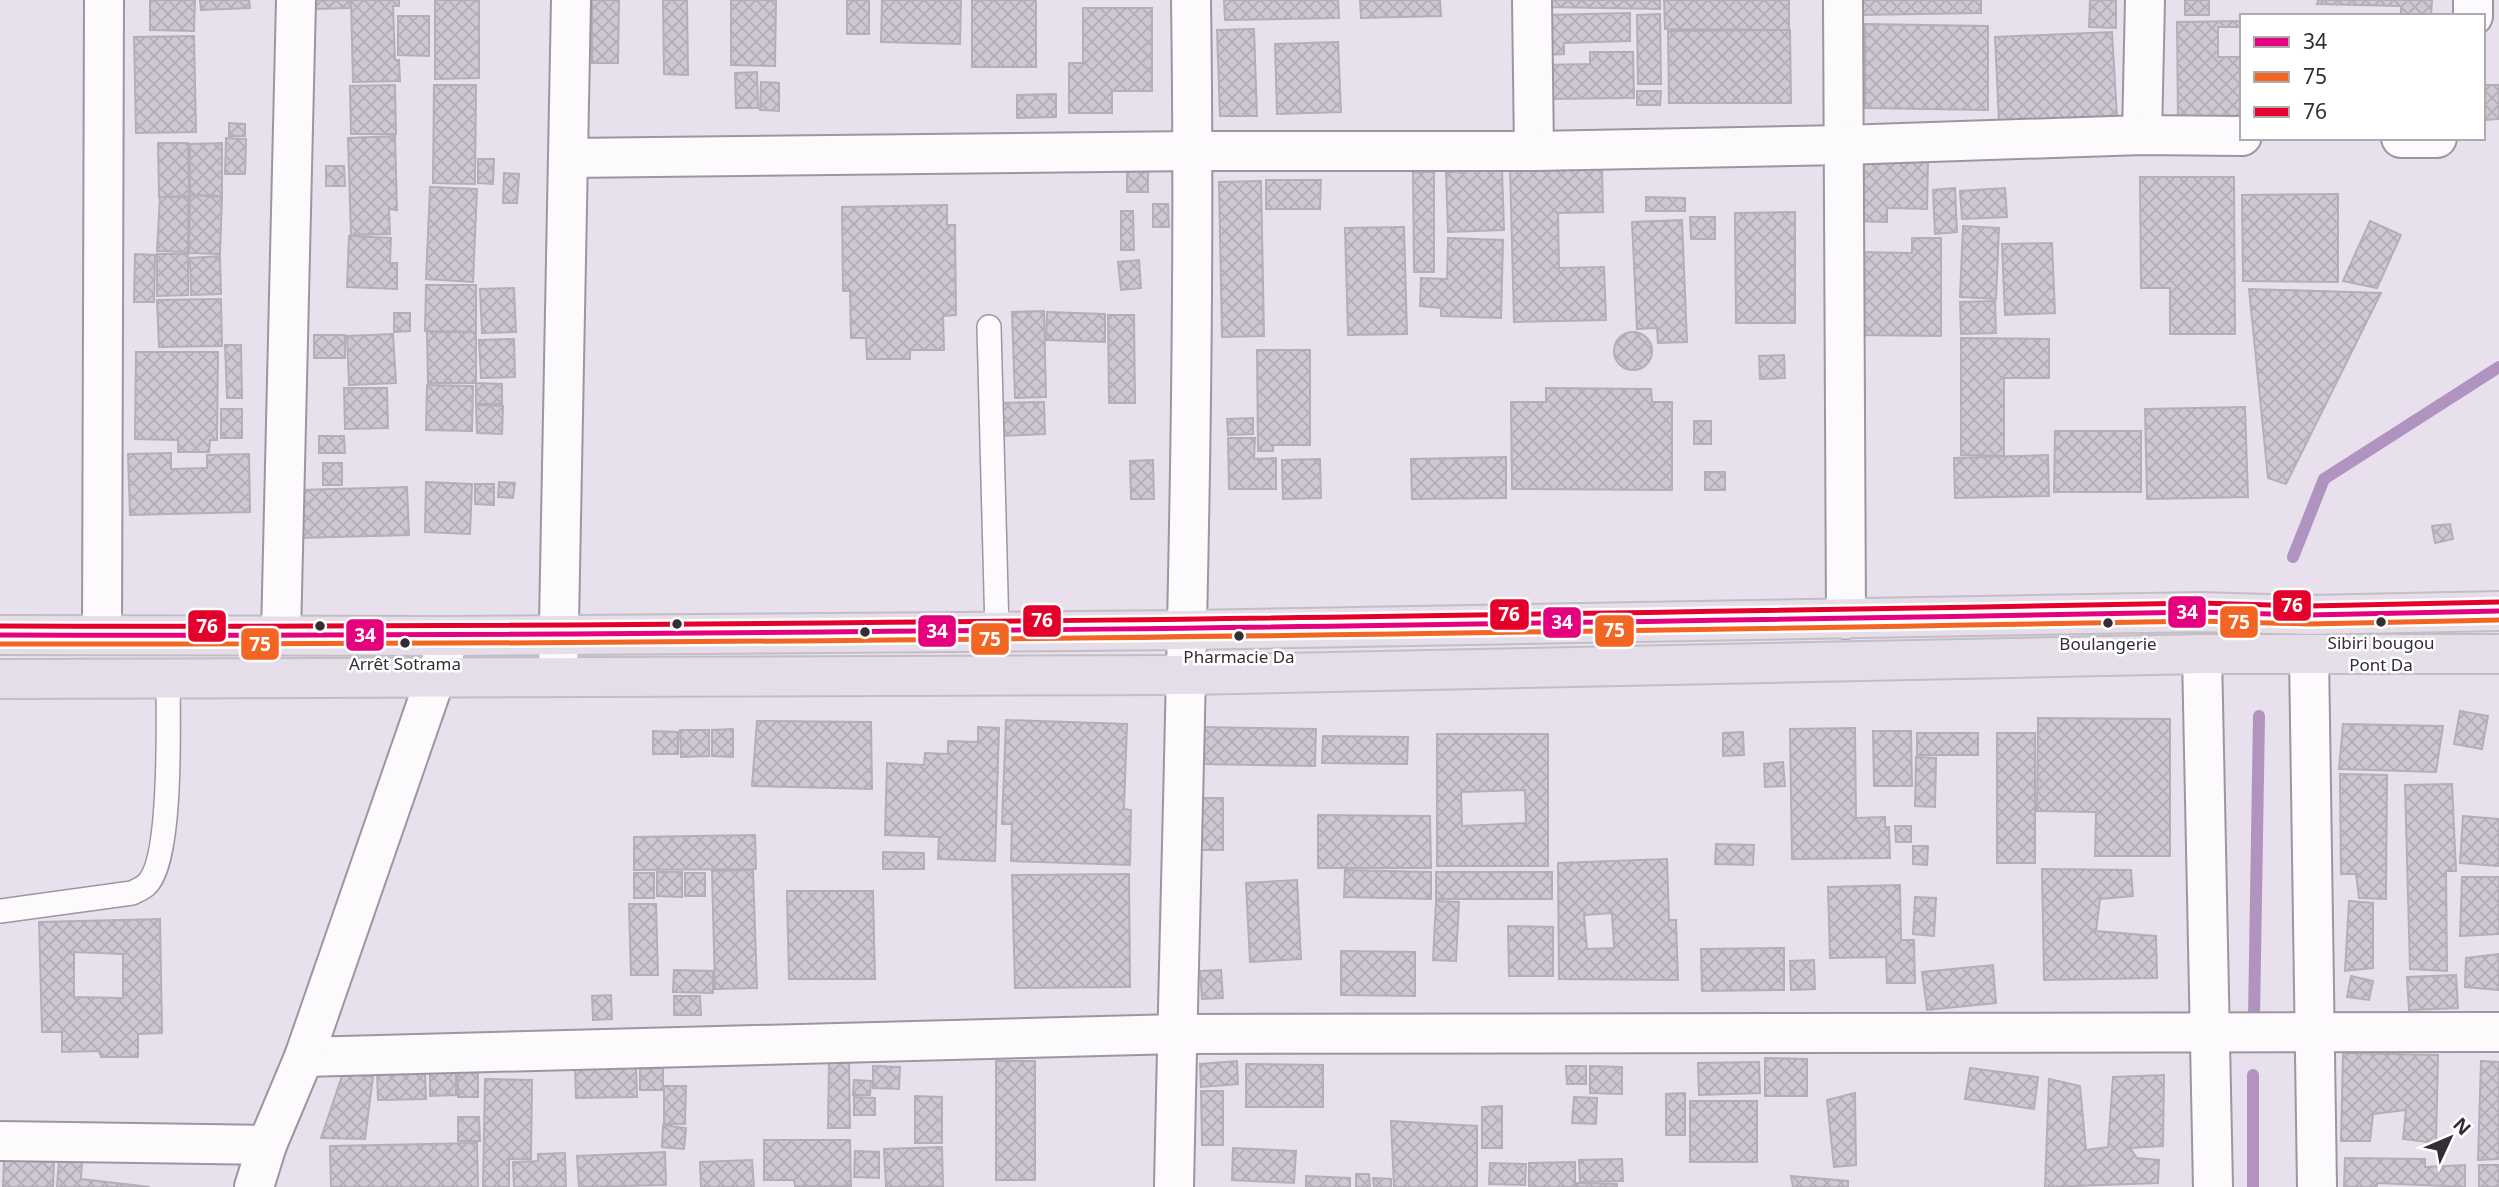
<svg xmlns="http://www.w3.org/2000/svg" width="2499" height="1187" viewBox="0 0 2499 1187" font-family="'Noto Sans',sans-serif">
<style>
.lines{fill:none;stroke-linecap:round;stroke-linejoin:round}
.stream{stroke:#b193bf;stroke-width:12}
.building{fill:url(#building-cross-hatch);stroke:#b5aeb9;stroke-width:2;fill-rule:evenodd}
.lane-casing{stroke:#9c969f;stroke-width:26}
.street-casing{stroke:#9c969f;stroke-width:42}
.highway-casing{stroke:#c3bec5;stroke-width:42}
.lane{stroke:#fcfafc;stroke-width:23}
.street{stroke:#fcfafc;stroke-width:38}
.highway{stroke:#e5dde8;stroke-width:38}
.bus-1-casing{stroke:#fff;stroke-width:10}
.bus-2-casing{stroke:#fff;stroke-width:10}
.bus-3-casing{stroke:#fff;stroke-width:10}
.bus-1{stroke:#e5007d;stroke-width:5}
.bus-2{stroke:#f26522;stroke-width:5}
.bus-3{stroke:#e4002b;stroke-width:5}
.bus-dot{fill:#332d36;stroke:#fff;stroke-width:2.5}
.labels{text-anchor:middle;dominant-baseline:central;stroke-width:5;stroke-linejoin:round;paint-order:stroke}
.bus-label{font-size:17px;fill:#332d36;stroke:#fff}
.line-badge{stroke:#fff;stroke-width:2.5}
.badge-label{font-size:19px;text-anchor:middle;font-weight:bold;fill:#fff}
</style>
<defs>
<pattern id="building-cross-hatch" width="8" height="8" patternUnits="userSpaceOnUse" patternTransform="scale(1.75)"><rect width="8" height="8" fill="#cfc8d3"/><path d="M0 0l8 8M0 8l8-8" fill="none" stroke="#b2acb6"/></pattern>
</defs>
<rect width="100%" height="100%" fill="#e9e0ed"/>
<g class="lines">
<g class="stream">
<polyline points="2293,557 2324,479 2499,367"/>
<polyline points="2254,1018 2259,716"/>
<polyline points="2253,1075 2253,1187"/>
</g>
</g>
<g class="building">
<polygon points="150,0 195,0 194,31 150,30"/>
<polygon points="200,0 249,0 250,8 201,10"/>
<polygon points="315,0 349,0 350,8 315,9"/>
<polygon points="351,0 399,0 399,6 393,6 395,60 399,60 400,81 353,82"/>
<polygon points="435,0 479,0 479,78 435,79"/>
<polygon points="592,0 619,0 618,63 592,63"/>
<polygon points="663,0 687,0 688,75 664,74"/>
<polygon points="731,0 776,0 775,66 731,65"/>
<rect x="847" y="0" width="22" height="34"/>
<polygon points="882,0 961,0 960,44 881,42"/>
<rect x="972" y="0" width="64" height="67"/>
<polygon points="1224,0 1338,0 1339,18 1225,20"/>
<polygon points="1360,0 1440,0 1441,16 1361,18"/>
<polygon points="1545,0 1660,0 1660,9 1545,7"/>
<polygon points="1664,0 1789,0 1789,30 1665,29"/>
<polygon points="1860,0 1981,0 1981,13 1860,15"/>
<polygon points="2090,0 2116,0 2116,28 2089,27"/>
<rect x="2185" y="0" width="24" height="15"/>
<polygon points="2318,0 2432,0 2431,16 2401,15 2401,6 2317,4"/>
<polygon points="1083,8 1152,8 1152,91 1112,91 1112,113 1069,113 1069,63 1083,63"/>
<polygon points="1630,13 1630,41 1564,43 1564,54 1546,55 1544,15"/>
<polygon points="1660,14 1661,84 1638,84 1637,15"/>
<polygon points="398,16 429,16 429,56 398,55"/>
<polygon points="2242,21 2242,27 2218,27 2218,57 2242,57 2242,124 2178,124 2177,22"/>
<polygon points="1865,24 1988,26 1988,110 1865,108"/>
<polygon points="1254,29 1257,116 1220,116 1217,30"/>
<polygon points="1790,30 1791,103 1669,103 1668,31"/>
<polygon points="2112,32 2117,117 1999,123 1995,37"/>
<polygon points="194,36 196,132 136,133 134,37"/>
<polygon points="1338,42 1341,112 1277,114 1275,44"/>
<polygon points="1590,52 1633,52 1634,98 1543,99 1543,65 1590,64"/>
<polygon points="757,72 758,108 736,108 735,73"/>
<polygon points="761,82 779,83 779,111 760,110"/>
<polygon points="395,85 396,134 351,134 350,86"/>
<polygon points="434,85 476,85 475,184 433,183"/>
<polygon points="2484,85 2499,85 2499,119 2485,120"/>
<polygon points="1637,91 1661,91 1660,105 1637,105"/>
<polygon points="1056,94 1056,117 1017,118 1017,95"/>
<polygon points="229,123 245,124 245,136 229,136"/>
<polygon points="395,136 397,210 389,209 390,234 351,235 348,138"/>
<polygon points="226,138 246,139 245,174 225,174"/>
<polygon points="158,143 188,143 189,196 159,197"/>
<polygon points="222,143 222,196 190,195 190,144"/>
<polygon points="478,159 494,159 493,184 478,183"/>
<polygon points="1860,160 1928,162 1927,209 1887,208 1887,222 1848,221"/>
<polygon points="1602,165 1603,212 1558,213 1559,268 1604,267 1606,320 1514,322 1510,166"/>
<polygon points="326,166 344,166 345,186 326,186"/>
<polygon points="1502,170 1504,230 1448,232 1446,172"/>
<rect x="1127" y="171" width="21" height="21"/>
<polygon points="1413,172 1434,172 1434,272 1414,272"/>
<polygon points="504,173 519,174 517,203 503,203"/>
<polygon points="2140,177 2234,177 2235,334 2170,334 2170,288 2141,288"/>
<polygon points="1266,180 1321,180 1320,209 1266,209"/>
<polygon points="1261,181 1264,336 1222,337 1219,182"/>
<polygon points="430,187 477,189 473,282 426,279"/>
<polygon points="1955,188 1957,232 1935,234 1933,190"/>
<polygon points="2005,188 2007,217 1962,219 1960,191"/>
<polygon points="2338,194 2338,282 2243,281 2242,195"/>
<polygon points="190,195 222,197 220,254 189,253"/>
<polygon points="160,197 188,197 188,252 157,251"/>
<polygon points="1646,197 1685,198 1685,211 1646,211"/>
<polygon points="1153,204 1168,204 1169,227 1153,227"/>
<polygon points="947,205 947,225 955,225 956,315 943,316 944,350 910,350 910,359 867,359 866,338 851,338 850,291 843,291 842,207"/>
<polygon points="1121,211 1133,211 1134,250 1121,250"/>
<polygon points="1795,212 1795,323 1736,323 1735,213"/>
<polygon points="1690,217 1715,217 1715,239 1691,239"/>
<polygon points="1682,220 1687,342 1658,343 1657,328 1637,329 1632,222"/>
<polygon points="2370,221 2401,235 2377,288 2343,281"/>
<polygon points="1963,226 1999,228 1996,299 1960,297"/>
<polygon points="1404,227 1407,334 1348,335 1345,228"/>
<polygon points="349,236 391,238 390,263 397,263 397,289 347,287"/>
<polygon points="1448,238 1503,240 1501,318 1441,316 1441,308 1420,306 1421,278 1447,279"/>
<polygon points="1912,238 1941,238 1941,336 1857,335 1858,252 1912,253"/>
<polygon points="2052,243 2055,313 2005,315 2002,244"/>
<polygon points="135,254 155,255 154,302 134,302"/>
<polygon points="157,254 188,254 188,295 157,296"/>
<polygon points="220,256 221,294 191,295 190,258"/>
<polygon points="1139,260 1141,288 1121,290 1118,262"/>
<polygon points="426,285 476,285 476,332 425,331"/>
<polygon points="514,288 516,332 482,333 480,289"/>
<polygon points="2249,289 2381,293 2286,484 2268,478"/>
<polygon points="221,299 222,346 159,347 157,300"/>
<polygon points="1995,301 1996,333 1961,334 1960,302"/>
<polygon points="1044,311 1046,397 1015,398 1012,312"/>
<polygon points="1047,312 1105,314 1105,342 1046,340"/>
<polygon points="394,313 410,313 410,331 394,332"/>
<polygon points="1108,315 1134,315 1135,403 1109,403"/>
<circle cx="1633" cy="351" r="19"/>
<polygon points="427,332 476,332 476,383 428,383"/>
<polygon points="393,334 396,383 349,385 347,336"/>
<rect x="314" y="335" width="31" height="23"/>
<polygon points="1961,338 2049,339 2049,378 2004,378 2004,456 1961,455"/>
<polygon points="514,339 515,377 481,378 479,340"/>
<polygon points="225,345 241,345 242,398 227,398"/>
<polygon points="1257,350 1310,350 1310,445 1273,445 1273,451 1258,451"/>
<polygon points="136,352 218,352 217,440 210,440 209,452 178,452 178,440 135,439"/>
<polygon points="1784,355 1785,378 1760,379 1759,356"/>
<polygon points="476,383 502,384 502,404 476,404"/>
<polygon points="427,385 473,386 472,431 426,430"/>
<polygon points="344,388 387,388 388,428 345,429"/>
<polygon points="1546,388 1651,389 1652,402 1672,402 1672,490 1512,489 1511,402 1546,402"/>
<polygon points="1044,402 1045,434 999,436 998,403"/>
<polygon points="476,405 503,406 502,434 477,433"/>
<polygon points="2245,407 2248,497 2147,499 2145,409"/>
<rect x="221" y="409" width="21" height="29"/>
<polygon points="1253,418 1253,434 1228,435 1227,419"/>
<rect x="1694" y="421" width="17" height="23"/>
<polygon points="2055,431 2141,431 2141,492 2054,492"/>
<polygon points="319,436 344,436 345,453 319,453"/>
<polygon points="1228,438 1255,438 1254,459 1276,458 1276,489 1229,489"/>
<polygon points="171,453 171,469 207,468 207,455 249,454 250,512 130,515 128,454"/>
<polygon points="2048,455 2049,496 1955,498 1954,458"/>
<polygon points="1506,457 1506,498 1412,499 1411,459"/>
<polygon points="1320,459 1321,498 1283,499 1282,460"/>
<polygon points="1153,460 1154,499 1131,499 1130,461"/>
<rect x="323" y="463" width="19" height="22"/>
<rect x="1705" y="472" width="20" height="18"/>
<polygon points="426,482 472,484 470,534 425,532"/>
<polygon points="499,482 515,483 513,498 498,497"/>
<polygon points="475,484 494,484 494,505 475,504"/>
<polygon points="407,487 409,535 300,538 298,490"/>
<polygon points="2450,524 2453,539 2435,543 2432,526"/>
<polygon points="2460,711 2488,716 2482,749 2454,744"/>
<polygon points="2038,718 2170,719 2170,856 2095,856 2096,812 2037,811"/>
<polygon points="1006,720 1127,724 1124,809 1131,810 1130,865 1011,861 1012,824 1002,824"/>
<polygon points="757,721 871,722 872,789 752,786"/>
<polygon points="2343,724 2443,726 2436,772 2339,769"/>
<polygon points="978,727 999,728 995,861 938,859 939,837 885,835 887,763 924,765 925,753 948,754 948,741 978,742"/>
<polygon points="1200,727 1316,729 1315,766 1200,764"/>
<polygon points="1855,728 1856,818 1885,817 1885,827 1889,827 1890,858 1792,859 1790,729"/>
<polygon points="733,729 733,757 712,756 712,730"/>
<polygon points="680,730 709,730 709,756 681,757"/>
<polygon points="653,731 678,732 678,754 653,754"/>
<polygon points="1873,731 1911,731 1912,786 1874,786"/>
<polygon points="1743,732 1744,755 1723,756 1723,733"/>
<rect x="1917" y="733" width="61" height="22"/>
<rect x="1997" y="733" width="38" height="130"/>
<path d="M 1437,734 L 1548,734 L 1548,866 L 1437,866 ZM 1525,790 L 1526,823 L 1462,826 L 1461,792 Z"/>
<polygon points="1323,736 1408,737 1407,764 1322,763"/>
<polygon points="1916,757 1936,758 1935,807 1915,806"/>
<polygon points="1783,762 1785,786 1765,787 1764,764"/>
<polygon points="2340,774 2387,775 2386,899 2359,898 2356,874 2341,874"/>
<polygon points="2452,784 2456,871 2446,871 2447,971 2410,969 2405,785"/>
<polygon points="1199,798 1223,798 1223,850 1198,850"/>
<polygon points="1318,815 1430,816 1431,868 1318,868"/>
<polygon points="2463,816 2499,819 2499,866 2460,863"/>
<polygon points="1895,826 1911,826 1911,842 1896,842"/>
<polygon points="755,835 756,869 634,870 634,837"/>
<polygon points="1716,844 1754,845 1753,865 1715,864"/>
<polygon points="1913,846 1928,846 1927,865 1913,864"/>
<polygon points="883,852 924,853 924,869 883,869"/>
<path d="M 1667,859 L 1669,920 L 1676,920 L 1678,980 L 1559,979 L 1558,863 ZM 1612,913 L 1614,948 L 1587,949 L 1584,915 Z"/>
<polygon points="2042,869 2131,870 2133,896 2100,899 2096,931 2156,936 2157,978 2044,980"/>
<polygon points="753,870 757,988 715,989 712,871"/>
<polygon points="1345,870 1431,872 1431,899 1344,897"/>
<polygon points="657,872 682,872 682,897 657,896"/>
<rect x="1436" y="872" width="116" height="27"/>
<rect x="634" y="873" width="20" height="25"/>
<rect x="685" y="873" width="20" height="23"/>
<polygon points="1129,874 1130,987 1015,988 1012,875"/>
<polygon points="2462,877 2499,877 2499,934 2460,936"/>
<polygon points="1297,880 1301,959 1250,962 1246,883"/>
<polygon points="1900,885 1901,940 1914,940 1915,983 1887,983 1886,957 1830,958 1828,887"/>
<polygon points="787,891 873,891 875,979 789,979"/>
<polygon points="1915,897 1936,898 1934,936 1913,934"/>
<polygon points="1436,901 1459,902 1456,961 1433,960"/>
<polygon points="2349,901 2373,903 2373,968 2345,971"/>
<polygon points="629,904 656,904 658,975 631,975"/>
<path d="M 160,919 L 162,1033 L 138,1034 L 138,1057 L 101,1057 L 99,1051 L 62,1052 L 62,1032 L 42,1032 L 39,922 ZM 74,952 L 123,954 L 123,998 L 74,997 Z"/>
<polygon points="1508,926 1553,927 1553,976 1509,976"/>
<polygon points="1784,948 1784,990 1702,991 1701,949"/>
<polygon points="1341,951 1415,952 1415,996 1341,995"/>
<polygon points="2499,954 2499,990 2465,987 2466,958"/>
<polygon points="1814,960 1815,989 1791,990 1790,961"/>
<polygon points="1993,965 1996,1003 1927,1010 1922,972"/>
<polygon points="674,970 713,971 713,993 673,992"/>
<polygon points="1221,970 1223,998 1202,999 1200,971"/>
<polygon points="2456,975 2458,1008 2409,1010 2407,977"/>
<polygon points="2351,976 2373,981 2369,1000 2347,997"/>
<polygon points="611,995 612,1019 593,1020 592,996"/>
<polygon points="674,996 700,996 701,1015 674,1015"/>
<polygon points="2343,1053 2438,1055 2436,1143 2403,1139 2406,1110 2373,1114 2370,1141 2341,1141"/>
<polygon points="1765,1058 1807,1059 1807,1096 1765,1096"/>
<rect x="996" y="1061" width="39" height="119"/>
<polygon points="1237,1061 1238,1084 1201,1087 1200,1064"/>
<polygon points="2481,1061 2499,1062 2499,1159 2478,1160"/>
<polygon points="829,1062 849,1063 850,1128 828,1128"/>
<polygon points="1759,1062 1760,1093 1699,1095 1698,1063"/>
<polygon points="1246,1064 1323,1065 1323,1107 1246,1107"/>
<polygon points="873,1066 900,1067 899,1089 873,1088"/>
<polygon points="1566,1066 1586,1066 1586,1084 1567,1084"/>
<polygon points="1590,1066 1622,1067 1622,1094 1590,1093"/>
<polygon points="636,1067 637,1097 576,1098 575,1068"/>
<polygon points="663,1068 663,1090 640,1090 640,1069"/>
<polygon points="1970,1068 2038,1077 2034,1109 1965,1099"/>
<polygon points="425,1072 426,1099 378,1100 377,1073"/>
<polygon points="458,1072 478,1073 478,1097 458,1097"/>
<polygon points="343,1073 373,1077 365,1139 321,1138"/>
<polygon points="430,1073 456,1073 456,1095 430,1096"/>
<polygon points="2164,1075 2163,1146 2130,1148 2137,1158 2159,1160 2158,1183 2045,1187 2049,1079 2080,1086 2086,1150 2108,1147 2113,1077"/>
<polygon points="485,1079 532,1080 531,1159 509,1159 509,1187 483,1187"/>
<polygon points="854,1080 871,1081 870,1095 853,1095"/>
<polygon points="664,1086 686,1086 685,1124 664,1124"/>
<polygon points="1201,1091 1223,1091 1223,1145 1202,1145"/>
<polygon points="1685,1093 1685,1135 1666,1135 1666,1094"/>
<polygon points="1855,1093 1856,1165 1834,1167 1827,1100"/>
<polygon points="915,1096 942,1097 942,1143 915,1143"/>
<polygon points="854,1097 875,1098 875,1115 854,1115"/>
<polygon points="1574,1097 1597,1098 1596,1124 1572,1123"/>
<rect x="1690" y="1101" width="67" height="61"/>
<polygon points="1502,1106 1502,1148 1482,1148 1482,1107"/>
<polygon points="458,1117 479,1117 480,1141 458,1141"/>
<polygon points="1391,1121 1477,1126 1477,1187 1394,1187"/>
<polygon points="663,1125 686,1128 684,1149 662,1147"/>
<polygon points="764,1140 850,1140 851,1186 795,1186 794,1180 764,1180"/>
<polygon points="477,1143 478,1187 331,1187 330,1146"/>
<polygon points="942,1147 943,1186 886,1187 884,1149"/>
<polygon points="1233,1148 1296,1151 1294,1183 1232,1180"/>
<polygon points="855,1151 879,1152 879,1178 854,1177"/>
<polygon points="665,1152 666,1185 579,1187 577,1156"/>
<polygon points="565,1153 566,1187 514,1187 513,1162 538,1161 538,1154"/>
<polygon points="2345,1158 2425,1159 2425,1167 2465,1165 2465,1187 2377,1183 2377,1187 2344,1187"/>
<polygon points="59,1159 82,1161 81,1179 150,1187 57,1187"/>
<polygon points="1622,1159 1623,1181 1580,1182 1579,1160"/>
<polygon points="4,1160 54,1162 53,1187 3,1187"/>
<polygon points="752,1160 754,1187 701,1187 700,1162"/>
<polygon points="1575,1162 1575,1187 1529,1187 1529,1163"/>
<polygon points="1490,1163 1526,1164 1525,1185 1489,1184"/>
<rect x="2479" y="1165" width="20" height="22"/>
<polygon points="1356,1174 1369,1174 1370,1187 1356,1187"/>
<polygon points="1306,1176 1350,1178 1350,1187 1306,1187"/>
<polygon points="1791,1176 1848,1181 1848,1187 1793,1187"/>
<polygon points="1373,1178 1391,1179 1391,1187 1374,1187"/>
<polygon points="1576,1183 1617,1184 1617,1187 1576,1187"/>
</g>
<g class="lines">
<g class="lane-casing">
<g id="lane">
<polyline points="989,327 997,631"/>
<path d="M 0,911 L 132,893 C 136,891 143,888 146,885 C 173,862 168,717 168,678"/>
</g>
</g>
<g class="street-casing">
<g id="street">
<polyline points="1532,0 1534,151"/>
<polyline points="1843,0 1846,619"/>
<polyline points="2473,0 2473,16"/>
<polyline points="2142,135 2145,0"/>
<polyline points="2401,138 2437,138"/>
<polyline points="568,158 1194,151 1534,151 1843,145 2142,135 2242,136"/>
<polyline points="102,635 104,0"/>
<polyline points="281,635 296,0"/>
<polyline points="2202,654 2213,1187"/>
<polyline points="2309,655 2317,1187"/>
<polyline points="558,675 571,0"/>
<polyline points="304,1057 1177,1034 2499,1032"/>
<polyline points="0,1141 267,1145"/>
<polyline points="254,1187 267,1145 304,1057 450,636"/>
<path d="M 1174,1187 C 1182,791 1197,396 1191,0"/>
</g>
</g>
<g class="highway-casing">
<g id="highway">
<polyline points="0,635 450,636 1189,630 2200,612 2309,615 2499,611"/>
<polyline points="0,679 1188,675 2202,654 2499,654"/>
</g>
</g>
<use href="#lane" class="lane"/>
<use href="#street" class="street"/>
<use href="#highway" class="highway"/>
<g class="bus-1-casing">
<path id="bus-1" d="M 0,635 C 734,637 1467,625 2200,612 L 2309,615 L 2499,611"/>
</g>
<g class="bus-2-casing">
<path id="bus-2" d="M 0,644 C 734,645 1467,634 2200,621 L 2309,624 L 2499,620"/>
</g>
<g class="bus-3-casing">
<path id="bus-3" d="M 0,626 C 733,628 1467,616 2200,603 L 2309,606 L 2499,602"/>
</g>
<use href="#bus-1" class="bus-1"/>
<use href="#bus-2" class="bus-2"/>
<use href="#bus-3" class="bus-3"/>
</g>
<g class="bus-dot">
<circle cx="2381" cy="622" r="6"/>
<circle cx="2108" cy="623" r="6"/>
<circle cx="677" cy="624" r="6"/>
<circle cx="320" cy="626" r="6"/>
<circle cx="865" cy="632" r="6"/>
<circle cx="1239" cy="636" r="6"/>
<circle cx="405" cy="643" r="6"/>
</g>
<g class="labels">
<g class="bus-label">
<text x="2381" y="642">Sibiri bougou<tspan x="2381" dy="22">Pont Da</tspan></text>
<text x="2108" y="643">Boulangerie</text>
<text x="1239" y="656">Pharmacie Da</text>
<text x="405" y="663">Arrêt Sotrama</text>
</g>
</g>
<g class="line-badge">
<rect x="2272" y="589" width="40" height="33" rx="7" fill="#e4002b"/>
<rect x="2167" y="595" width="40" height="34" rx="7" fill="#e5007d"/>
<rect x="1489" y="598" width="41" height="33" rx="7" fill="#e4002b"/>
<rect x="1022" y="604" width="40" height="34" rx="7" fill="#e4002b"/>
<rect x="2219" y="605" width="40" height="34" rx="7" fill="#f26522"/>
<rect x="1542" y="606" width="40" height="33" rx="7" fill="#e5007d"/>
<rect x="187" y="609" width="40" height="34" rx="7" fill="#e4002b"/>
<rect x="1594" y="614" width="41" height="34" rx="7" fill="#f26522"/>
<rect x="917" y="614" width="40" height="34" rx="7" fill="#e5007d"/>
<rect x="345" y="618" width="40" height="34" rx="7" fill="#e5007d"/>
<rect x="970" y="622" width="40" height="34" rx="7" fill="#f26522"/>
<rect x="240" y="627" width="40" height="34" rx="7" fill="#f26522"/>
</g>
<g class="badge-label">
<text x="2292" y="612">76</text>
<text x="2187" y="619">34</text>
<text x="1509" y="621">76</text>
<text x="1042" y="627">76</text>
<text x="2239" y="629">75</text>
<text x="1562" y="629">34</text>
<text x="207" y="633">76</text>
<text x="1614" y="637">75</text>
<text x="937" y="638">34</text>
<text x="365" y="642">34</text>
<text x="990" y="646">75</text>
<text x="260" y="651">75</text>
</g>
<rect x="2240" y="14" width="245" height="126" fill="#ffffff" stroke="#adabaf" stroke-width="2"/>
<rect x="2254" y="37" width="35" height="10" fill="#e5007d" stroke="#adabaf" stroke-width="2"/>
<text x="2303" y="49" font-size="21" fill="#332d36">34</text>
<rect x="2254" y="72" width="35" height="10" fill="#f26522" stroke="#adabaf" stroke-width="2"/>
<text x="2303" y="84" font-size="21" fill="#332d36">75</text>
<rect x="2254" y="107" width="35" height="10" fill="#e4002b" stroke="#adabaf" stroke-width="2"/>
<text x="2303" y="119" font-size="21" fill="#332d36">76</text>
<g transform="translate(2450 1138) rotate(46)" stroke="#ffffff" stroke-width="5" paint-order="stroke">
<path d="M0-5L12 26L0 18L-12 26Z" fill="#332d36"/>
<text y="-10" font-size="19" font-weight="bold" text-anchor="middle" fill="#332d36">N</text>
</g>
</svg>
